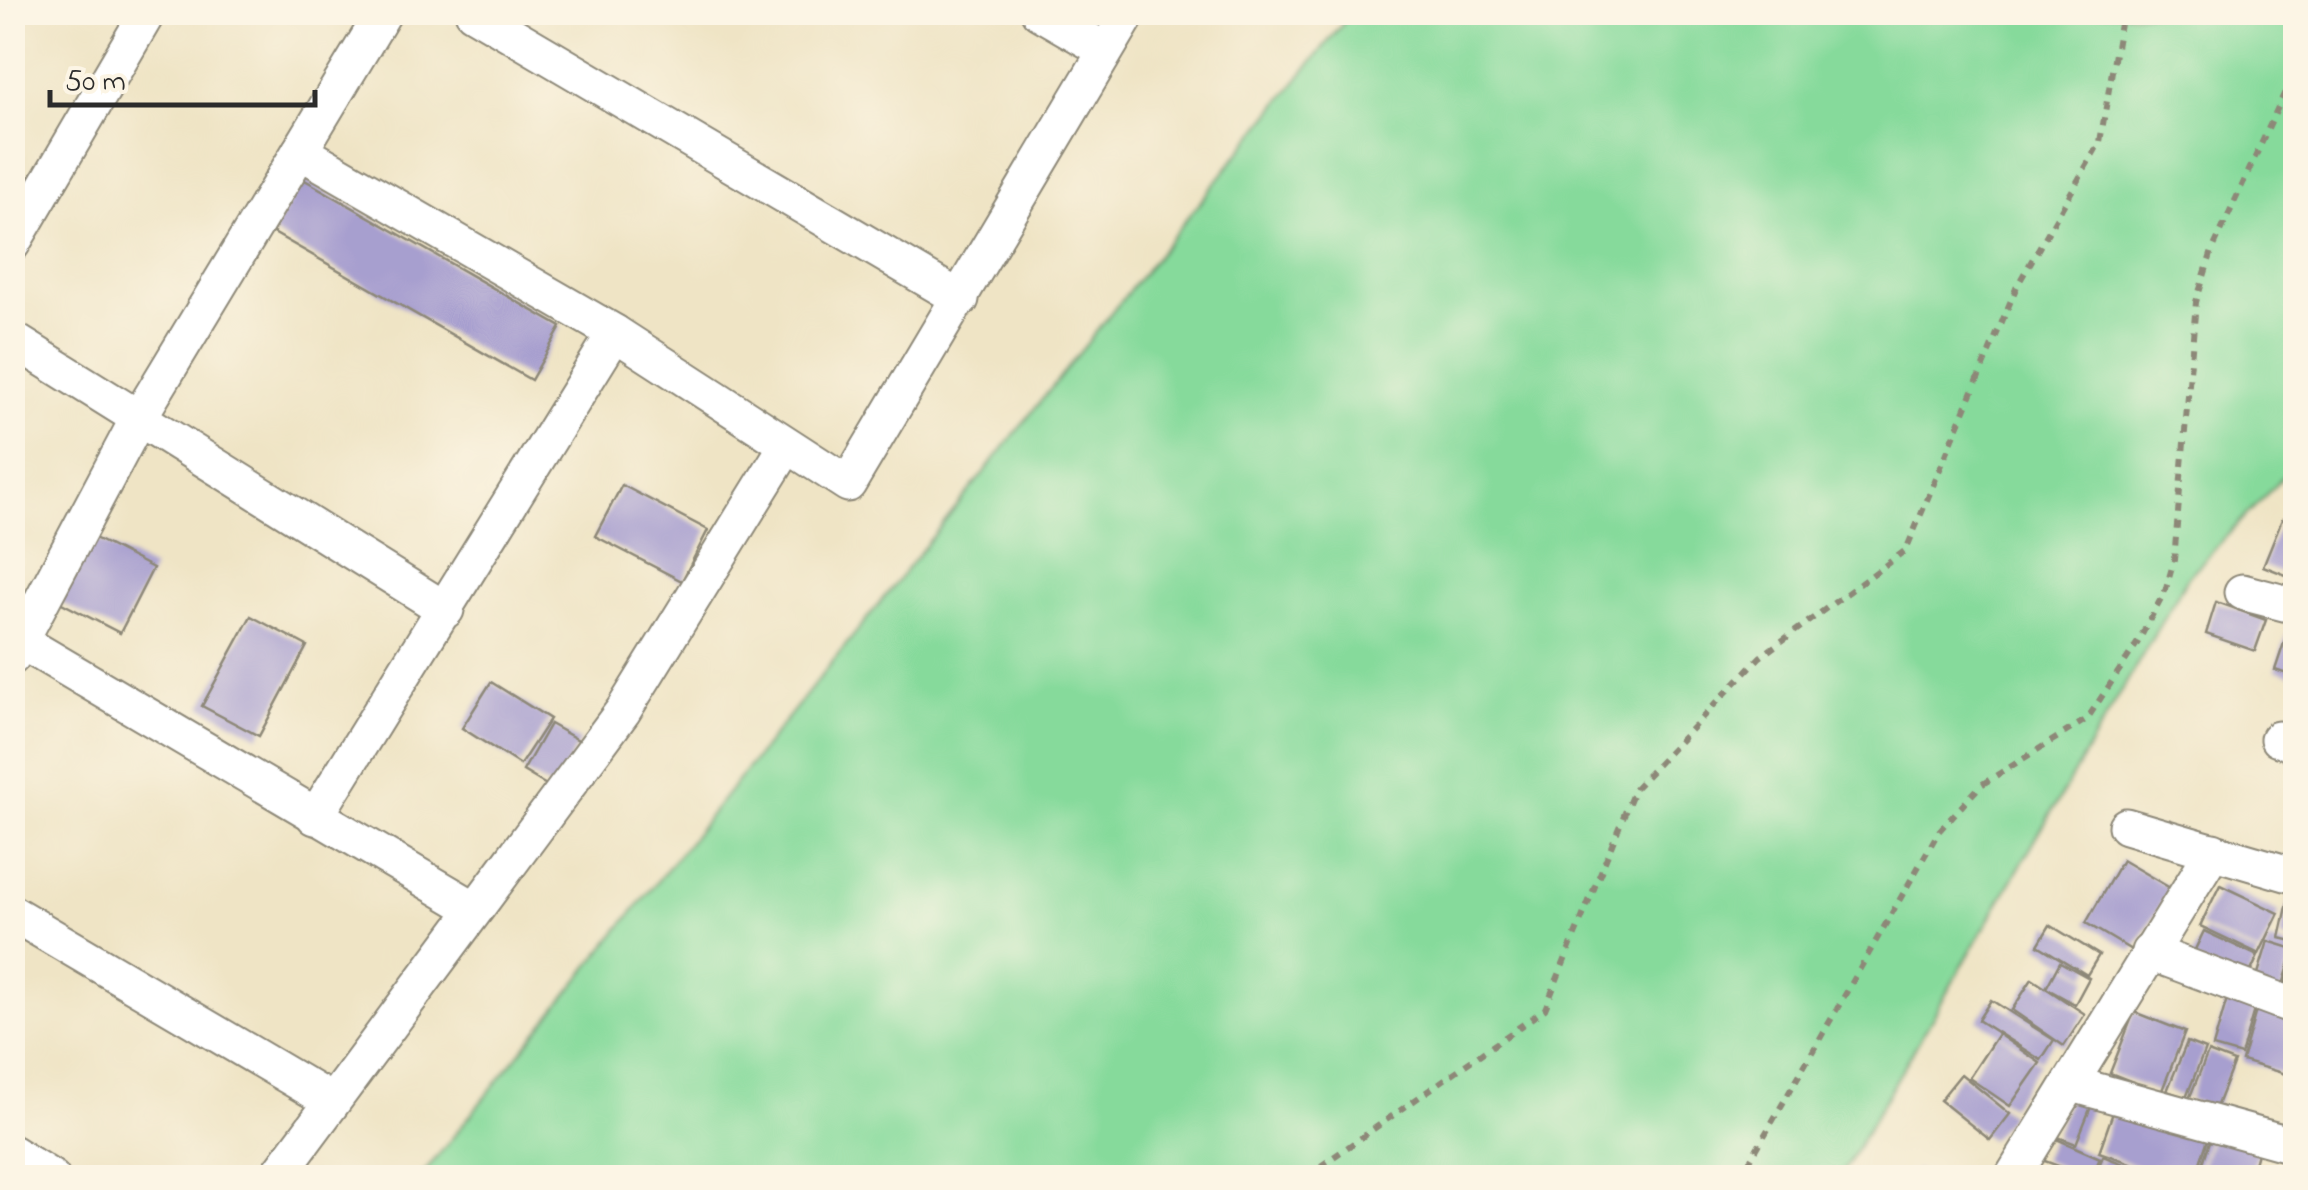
<svg xmlns="http://www.w3.org/2000/svg" width="2308" height="1190" viewBox="0 0 2308 1190" font-family="'Indie Flower',sans-serif">
<style>
.green{fill:#86da9b;stroke:#588263;stroke-width:2.5}
.building{fill:#a79fcf}
.lines{fill:none;stroke-linecap:round;stroke-linejoin:round}
.street-casing{stroke:#8d8878;stroke-width:39}
.path{stroke:#8d8878;stroke-width:6;stroke-dasharray:8 8;stroke-linecap:butt}
.street{stroke:#fff;stroke-width:35}
</style>
<rect width="100%" height="100%" fill="#fcf5e5"/>
<filter id="ink" filterUnits="userSpaceOnUse"><feTurbulence type="fractalNoise" baseFrequency=".01" numOctaves="2"/><feDisplacementMap in="SourceGraphic" scale="20" xChannelSelector="R" yChannelSelector="G"/><feConvolveMatrix kernelMatrix="1 2 1 2 8 2 1 2 1" color-interpolation-filters="sRGB"/></filter>
<filter id="wash" filterUnits="userSpaceOnUse"><feTurbulence type="fractalNoise" baseFrequency=".0048" numOctaves="4" result="noise"/><feDisplacementMap in="SourceGraphic" scale="40" xChannelSelector="R" yChannelSelector="G"/><feGaussianBlur stdDeviation="2.25" result="paint"/><feColorMatrix in="noise" values="0 0 0 0 0 0 0 0 0 0 0 0 0 0 0 0 0 1.4 0 .05"/><feComposite in="paint" operator="in"/></filter>
<g filter="url(#wash)">
<rect width="100%" height="100%" fill="#efe4c5"/>
<polygon class="green" points="1351,13 2295,13 2295,464 2187,578 1840,1177 421,1177"/>
<g id="blocks">
<g class="building">
<polygon points="303,179 561,327 531,380 272,232"/>
<polygon points="622,485 708,530 682,581 595,536"/>
<polygon points="2282,519 2296,524 2296,579 2263,566"/>
<polygon points="87,534 153,568 120,633 54,599"/>
<polygon points="2216,602 2266,620 2255,651 2206,634"/>
<polygon points="251,616 307,646 259,736 202,706"/>
<polygon points="2292,619 2296,620 2296,677 2275,670"/>
<polygon points="491,682 550,719 520,765 462,728"/>
<polygon points="550,724 580,741 553,789 523,771"/>
<polygon points="2122,860 2170,888 2133,951 2086,923"/>
<polygon points="2220,885 2279,913 2259,954 2200,926"/>
<polygon points="2290,893 2296,895 2296,942 2280,938"/>
<polygon points="2050,925 2099,955 2087,975 2038,945"/>
<polygon points="2204,931 2258,956 2245,984 2191,958"/>
<polygon points="2268,941 2294,949 2280,995 2254,987"/>
<polygon points="2294,954 2296,954 2296,1001 2282,997"/>
<polygon points="2060,962 2089,978 2075,1004 2046,988"/>
<polygon points="2032,979 2085,1014 2064,1046 2012,1010"/>
<polygon points="2228,995 2256,1003 2241,1055 2213,1047"/>
<polygon points="1991,1000 2054,1040 2041,1060 1978,1020"/>
<polygon points="2257,1007 2296,1018 2285,1074 2242,1061"/>
<polygon points="2134,1012 2185,1032 2161,1093 2110,1073"/>
<polygon points="1998,1034 2040,1063 2010,1106 1969,1078"/>
<polygon points="2187,1042 2205,1049 2186,1098 2167,1091"/>
<polygon points="2208,1052 2234,1062 2215,1110 2189,1099"/>
<polygon points="1961,1074 2010,1114 1990,1140 1940,1100"/>
<polygon points="2072,1090 2094,1099 2076,1144 2055,1136"/>
<polygon points="2116,1104 2210,1133 2195,1178 2161,1174 2099,1152"/>
<polygon points="2213,1132 2259,1146 2250,1178 2198,1178"/>
<polygon points="2052,1137 2100,1158 2091,1178 2042,1160"/>
<polygon points="2103,1156 2156,1177 2156,1178 2094,1178"/>
<polygon points="1915,1169 1933,1178 1911,1178"/>
</g>
</g>
</g>
<g filter="url(#ink)">
<use href="#blocks" fill-opacity="0" stroke="#8d8878" stroke-width="2.5"/>
<g class="lines">
<g class="street-casing">
<g id="street">
<polyline points="473,12 961,299"/>
<polyline points="1039,12 1105,50"/>
<polyline points="300,151 615,333 848,484 1129,12"/>
<polyline points="12,244 148,12"/>
<polyline points="12,339 446,610"/>
<polyline points="2242,592 2296,606"/>
<polyline points="12,636 473,908"/>
<polyline points="12,657 138,419 384,12"/>
<polyline points="2278,739 2296,744"/>
<polyline points="315,817 615,333"/>
<polyline points="2126,826 2296,876"/>
<polyline points="12,913 331,1101"/>
<polyline points="2149,952 2296,1007"/>
<polyline points="2072,1084 2296,1146"/>
<polyline points="12,1153 52,1178"/>
<polyline points="276,1178 623,711 786,447"/>
<polyline points="2012,1178 2213,851"/>
</g>
</g>
<g class="path">
<polyline points="1311,1178 1315,1170 1545,1009 1635,788 1760,657 1906,550 2017,286 2100,142 2122,12"/>
<polyline points="1740,1178 1939,831 1981,785 2087,719 2138,642 2166,589 2174,560 2196,302 2212,251 2296,68"/>
</g>
<use href="#street" class="street"/>
</g>
</g>
<rect width="2308" height="1190" fill="none" stroke="#fcf5e5" stroke-width="50"/>
<path d="M50 90v15h265v-15" fill="none" stroke="#2b2b2b" stroke-width="5"/>
<text x="65" y="90" font-size="30" fill="#2b2b2b" stroke="#fcf5e5" stroke-width="8" paint-order="stroke">50 m</text>
</svg>
